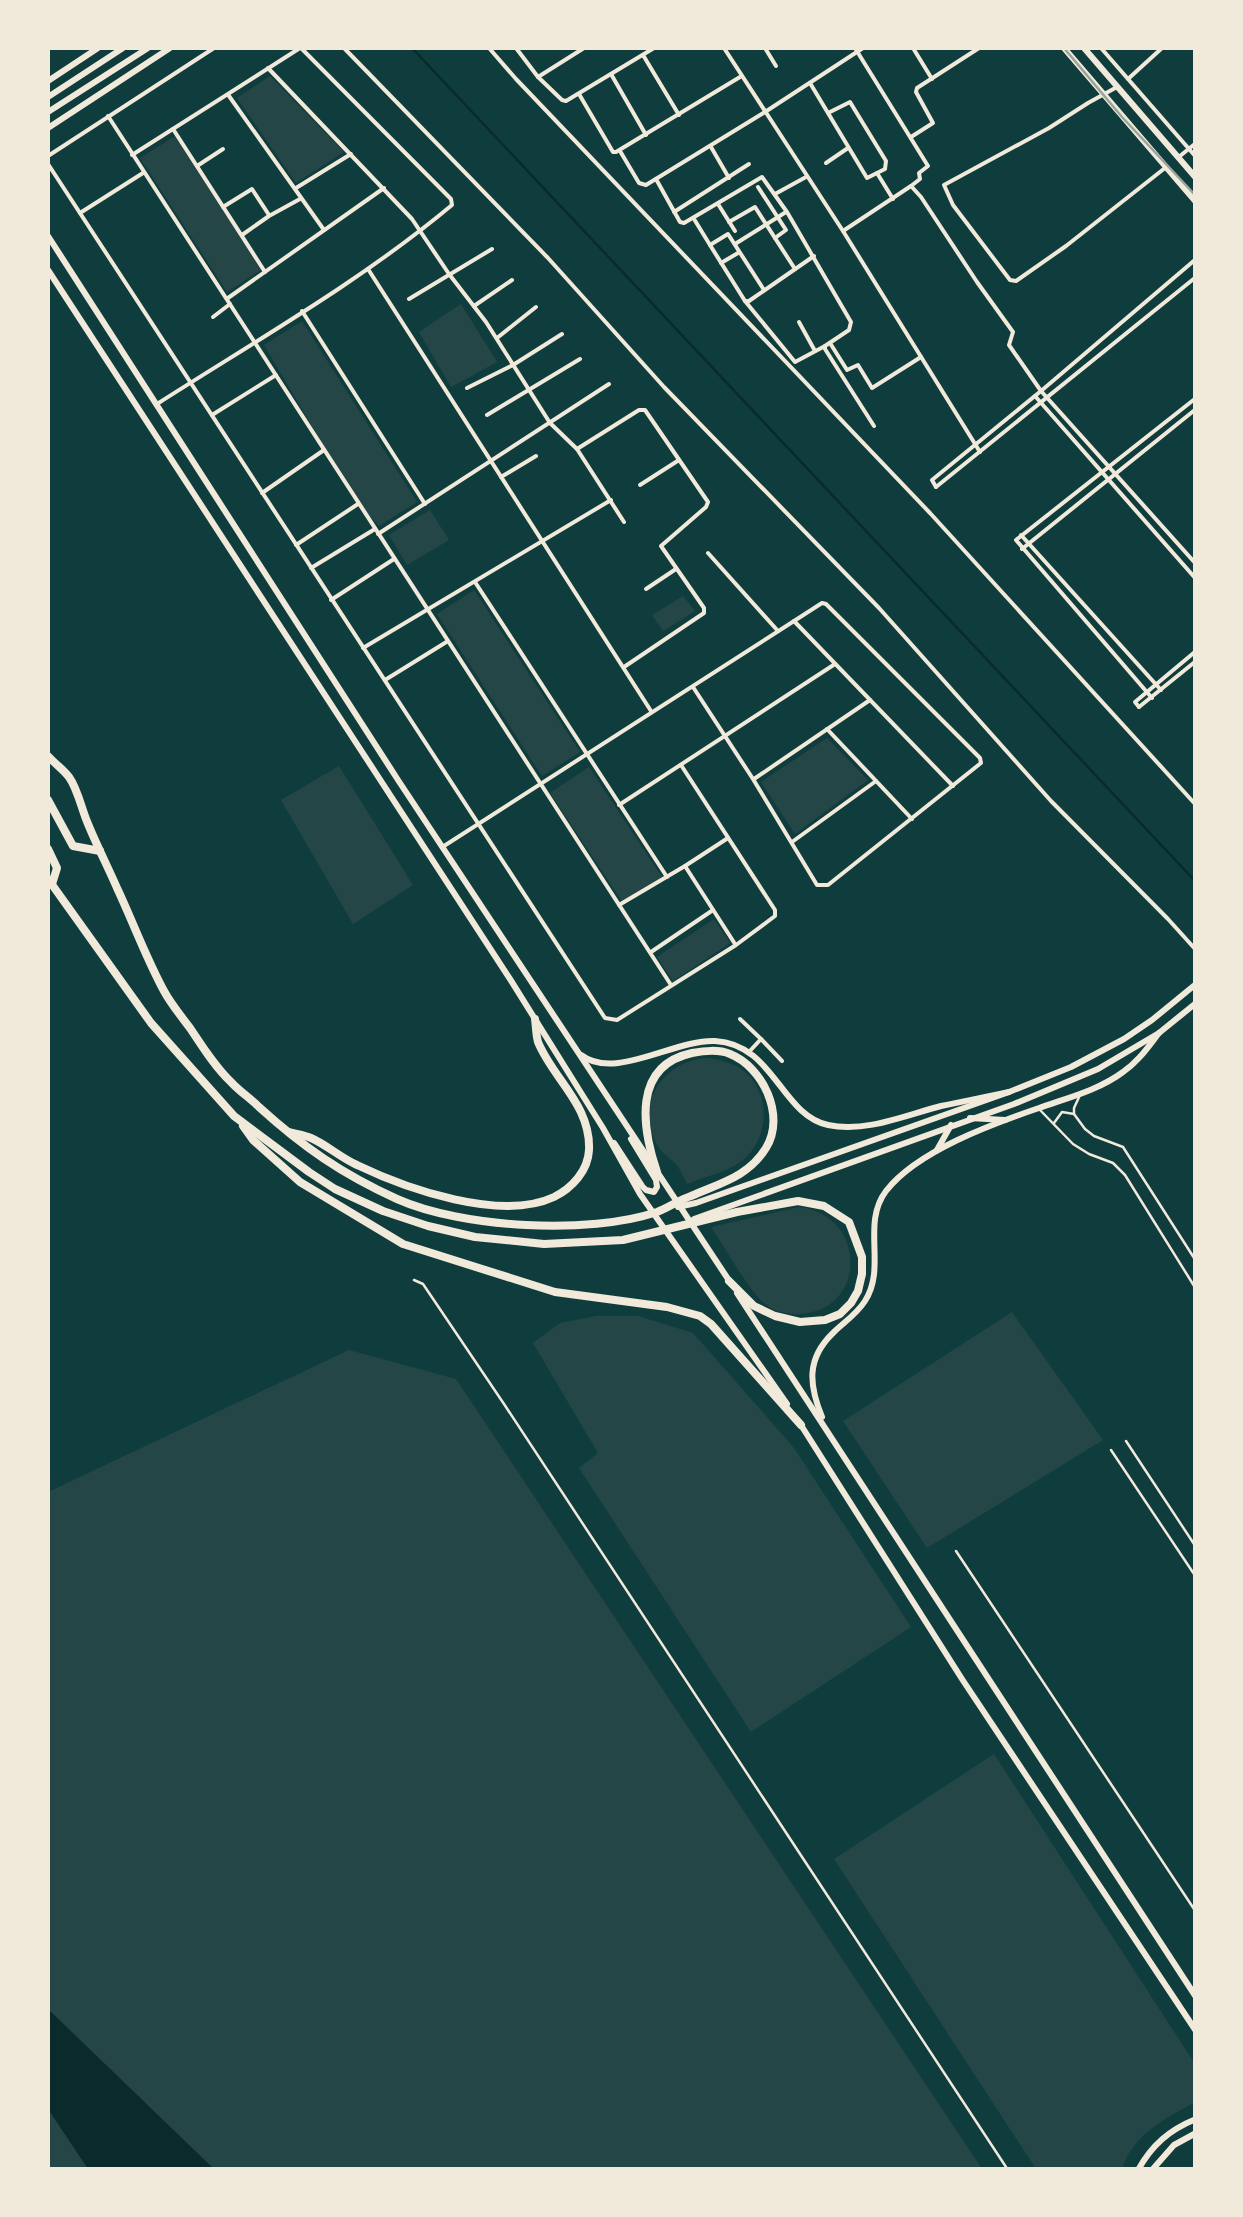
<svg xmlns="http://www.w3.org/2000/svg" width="1243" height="2217" viewBox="0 0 1243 2217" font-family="Poppins,sans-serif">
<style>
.green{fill:#244646}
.water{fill:#0a2a2b}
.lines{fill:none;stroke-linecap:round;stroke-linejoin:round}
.stream{stroke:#0a2a2b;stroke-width:2.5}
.service{stroke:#f1e9da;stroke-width:2.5}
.minor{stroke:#f1e9da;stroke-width:4}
.secondary{stroke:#f1e9da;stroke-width:6}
.trunk{stroke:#f1e9da;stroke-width:6}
.motorway{stroke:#f1e9da;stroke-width:8}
.rail{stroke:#97a49c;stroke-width:2.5}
</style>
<rect width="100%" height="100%" fill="#0f3d3e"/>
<g class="green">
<polygon points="270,76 344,152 296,183 237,98"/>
<polygon points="175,136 261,270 227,292 140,158"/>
<polygon points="461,304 497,362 451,387 419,332"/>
<polygon points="302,321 417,502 379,526 358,504 264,345"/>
<polygon points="430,510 449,540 407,565 389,535"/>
<polygon points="474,590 580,752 542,776 437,614"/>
<polygon points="683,596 695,611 663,631 652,615"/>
<polygon points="827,738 868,780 795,834 761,782"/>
<polygon points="339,766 413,885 353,924 281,800"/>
<polygon points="589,767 662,877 623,903 550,793"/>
<polygon points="714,919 730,943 673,981 657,957"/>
<path d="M 706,1058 C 716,1059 726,1061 736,1066 C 770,1084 773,1134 744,1159 C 729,1172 706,1176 687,1184 C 684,1177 680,1169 675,1163 C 667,1156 658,1150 654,1139 C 637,1100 665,1061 706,1058 Z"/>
<path d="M 799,1207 C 867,1215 868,1309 801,1314 C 789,1315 775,1312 765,1304 C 749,1291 724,1246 711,1227 Z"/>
<polygon points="1012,1312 1103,1440 927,1548 843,1421"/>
<polygon points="596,1316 638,1316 693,1333 794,1448 911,1627 751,1732 579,1468 598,1453 533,1343 560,1323"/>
<polygon points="349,1350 456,1379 982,2169 48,2169 48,1492"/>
<path d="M 994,1754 L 1195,2064 L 1195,2102 C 1165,2119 1134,2133 1122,2169 L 1036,2169 L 834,1859 Z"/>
</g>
<polygon class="water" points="48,2009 214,2169 88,2169 48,2109"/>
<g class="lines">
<polyline class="stream" points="412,48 1196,882"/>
<g class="service">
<polyline points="1080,1095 1074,1108 1074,1114 1085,1129 1094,1136 1123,1147 1196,1261"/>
<polyline points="1039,1109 1073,1144 1089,1154 1113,1163 1125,1175 1196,1289"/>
<polyline points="1054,1123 1062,1112 1074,1114"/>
<polyline points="414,1280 423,1284 504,1404 1008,2170"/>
<polyline points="1126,1441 1196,1547"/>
<polyline points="1111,1450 1196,1577"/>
<polyline points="956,1551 1196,1912"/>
</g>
<g class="minor">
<polyline points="344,48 548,258 664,387 879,608 1051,801 1168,919 1196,950"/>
<polyline points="489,48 516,79 930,513 1196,805"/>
<polyline points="516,48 538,77 562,100 566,101 654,48"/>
<polyline points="724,48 843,231 980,452"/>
<polyline points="765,48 776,66"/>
<polyline points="855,48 928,166 919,173 920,179 911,186"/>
<polyline points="913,48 932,79"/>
<polyline points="1101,48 1196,157"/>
<polyline points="643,55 679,115"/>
<polyline points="268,68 412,219 449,274 486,322 550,423 577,449 639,410 645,410 708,502 706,507 661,546 704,608 704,613 624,667"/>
<polyline points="611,74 646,135"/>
<polyline points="538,77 584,48"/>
<polyline points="1128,79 1162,48"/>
<polyline points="810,83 867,178 885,169 886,161 850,102 828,113"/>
<polyline points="1117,87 1088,103 1049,128 944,185 953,205 1010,280 1016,281 1066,246 1165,168"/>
<polyline points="579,94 613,152 616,152 740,77"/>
<polyline points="229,96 324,230"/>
<polyline points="108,116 671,985"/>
<polyline points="173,129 265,272"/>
<polyline points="911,137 933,123 916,92 917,88 979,48"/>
<polyline points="711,147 729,178"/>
<polyline points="620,151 639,183 646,185 765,112 863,48"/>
<polyline points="132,155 300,48"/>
<polyline points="48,156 214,48"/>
<polyline points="1180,156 1196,143"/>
<polyline points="826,163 848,148"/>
<polyline points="48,164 605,1018 617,1020 736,945 775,916 775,910 681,765"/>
<polyline points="197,166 223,149"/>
<polyline points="877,173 893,199"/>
<polyline points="656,179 680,222 684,223 762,177 787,212 851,322 849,330 825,346 825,349 874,426"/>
<polyline points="758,187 786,230 775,238"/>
<polyline points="296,188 351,154"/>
<polyline points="775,194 806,177"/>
<polyline points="718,204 735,231"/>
<polyline points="223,207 252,189 269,215"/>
<polyline points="674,212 749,164"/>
<polyline points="80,213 143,173"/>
<polyline points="694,219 710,245 728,234 764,290"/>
<polyline points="729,222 755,207 795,269"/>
<polyline points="843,231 911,186 921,197 977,282 1013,332 1009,345 1041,391 1196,564"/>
<polyline points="242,235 269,216 300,199"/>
<polyline points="735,244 786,212"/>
<polyline points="710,245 745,301 749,301 814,256"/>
<polyline points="721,263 738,253"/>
<polyline points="368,269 651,711"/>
<polyline points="228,298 384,188"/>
<polyline points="409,299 492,249"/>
<polyline points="745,301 795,362 825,346"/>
<polyline points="474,306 512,280"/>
<polyline points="302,311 425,504"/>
<polyline points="213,317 230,304"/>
<polyline points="799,322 815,351"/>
<polyline points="497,338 536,307"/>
<polyline points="830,343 847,370 858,365 872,388 921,357"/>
<polyline points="467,388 513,365 562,334"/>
<polyline points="1035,396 1196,579"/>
<path d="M 157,404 C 257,340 361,281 452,205 L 451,199 L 301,48"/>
<polyline points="212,415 276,375"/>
<polyline points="487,415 580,359"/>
<polyline points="577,449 624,522"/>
<polyline points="501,477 536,456"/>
<polyline points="640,485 679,460"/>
<polyline points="936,487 932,480 1041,391 1196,259"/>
<polyline points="936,487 1196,277"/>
<polyline points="262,493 324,450"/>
<polyline points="378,534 609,384"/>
<polyline points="1021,535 1161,690"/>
<polyline points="296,545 358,504"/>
<polyline points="1022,549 1196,409"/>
<polyline points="708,553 778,631"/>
<polyline points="311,568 375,529"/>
<polyline points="475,582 667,877"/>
<polyline points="646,589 676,569"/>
<polyline points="331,600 394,559"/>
<polyline points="794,621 953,786"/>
<polyline points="363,648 611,500"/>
<polyline points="385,680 448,641"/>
<polyline points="1152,698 1016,540 1196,398"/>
<polyline points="1139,707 1135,702 1196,651"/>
<polyline points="1139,707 1196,661"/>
<polyline points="827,729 912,819"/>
<polyline points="754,779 870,700"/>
<polyline points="619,805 835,664"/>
<polyline points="792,842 876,781"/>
<polyline points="444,846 822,603 826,604 980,758 981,763 828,885 817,885 753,779 693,687"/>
<polyline points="685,866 728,838"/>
<polyline points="619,905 685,866 735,944"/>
<polyline points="651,952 713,910"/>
<polyline points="740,1019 761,1039"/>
<polyline points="748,1053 761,1039 782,1061"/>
</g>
<g class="secondary">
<polyline points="1064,48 1196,202"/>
<polyline points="1084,48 1196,178"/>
<polyline points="48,97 123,48"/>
<polyline points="48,112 148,48"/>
<polyline points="678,1207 696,1203 1009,1092 1071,1067 1124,1039 1152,1020 1196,984"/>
<polyline points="694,1219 1014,1104 1098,1069 1159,1033 1196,1003"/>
</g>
<g class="trunk">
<polyline points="48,81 98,48"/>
<polyline points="48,128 170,48"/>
<polyline points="48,236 398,780 730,1282"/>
<polyline points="48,270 510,979 603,1128 640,1194 787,1404"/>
<path d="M 581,1055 C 615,1081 675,1039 715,1041 C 774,1044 781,1115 828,1125 C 866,1133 906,1115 941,1106 C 964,1101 987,1097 1009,1092"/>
<polyline points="970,1118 1005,1120"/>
<polyline points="614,1143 642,1186 646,1190 654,1192 657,1187 656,1180 631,1139"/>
<polyline points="937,1150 951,1125"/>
<polyline points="737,1293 1196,1997"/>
<path d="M 822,1417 C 809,1385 806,1359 833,1333 C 844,1322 856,1315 865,1301 C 887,1267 861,1224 886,1191 C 917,1151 992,1124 1039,1108 C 1067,1098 1099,1090 1123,1072 C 1138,1062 1148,1047 1159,1033"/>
<polyline points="799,1422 962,1679 1196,2031"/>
<path d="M 1138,2170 C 1152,2145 1169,2130 1196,2119"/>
<polyline points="1152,2170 1174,2145 1196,2133"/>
</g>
<g class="motorway">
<path d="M 48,756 C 54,763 63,769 69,777 C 77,788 81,806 86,819 C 95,842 107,865 117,888 C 133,922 146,958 164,991 C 171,1004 181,1016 190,1028 C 202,1046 215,1067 231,1082 C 239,1091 250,1098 259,1107 C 303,1147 342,1174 397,1199 C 462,1228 589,1235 657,1212 C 668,1208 679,1200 691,1196 C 720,1183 748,1177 766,1148 C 786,1116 763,1067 730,1054 C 718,1049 704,1051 692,1053 C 632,1066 642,1128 657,1172"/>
<polyline points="48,800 73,846 100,851"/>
<polyline points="48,849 57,868 52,884"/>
<polyline points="48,879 151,1023 234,1116 309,1172 335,1189 383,1211 428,1226 475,1237 544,1244 623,1240 737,1212 798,1201 824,1206 849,1222 862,1257 862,1274 858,1291 851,1303 840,1314 825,1320 800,1322 775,1316 754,1306 729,1281"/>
<polyline points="243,1126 253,1140 300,1182 403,1244 555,1292 667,1307 700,1316 711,1324 801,1425"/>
<path d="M 289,1132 C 296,1134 304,1135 311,1138 C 327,1145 341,1158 357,1165 C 407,1189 501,1222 554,1197 C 572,1188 588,1171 589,1150 C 591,1105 553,1079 538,1042 C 536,1035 536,1026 535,1019"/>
</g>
<polyline class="rail" points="1064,48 1122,117 1196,196"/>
</g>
<rect width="1243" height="2217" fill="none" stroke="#f1e9da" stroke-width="100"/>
</svg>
